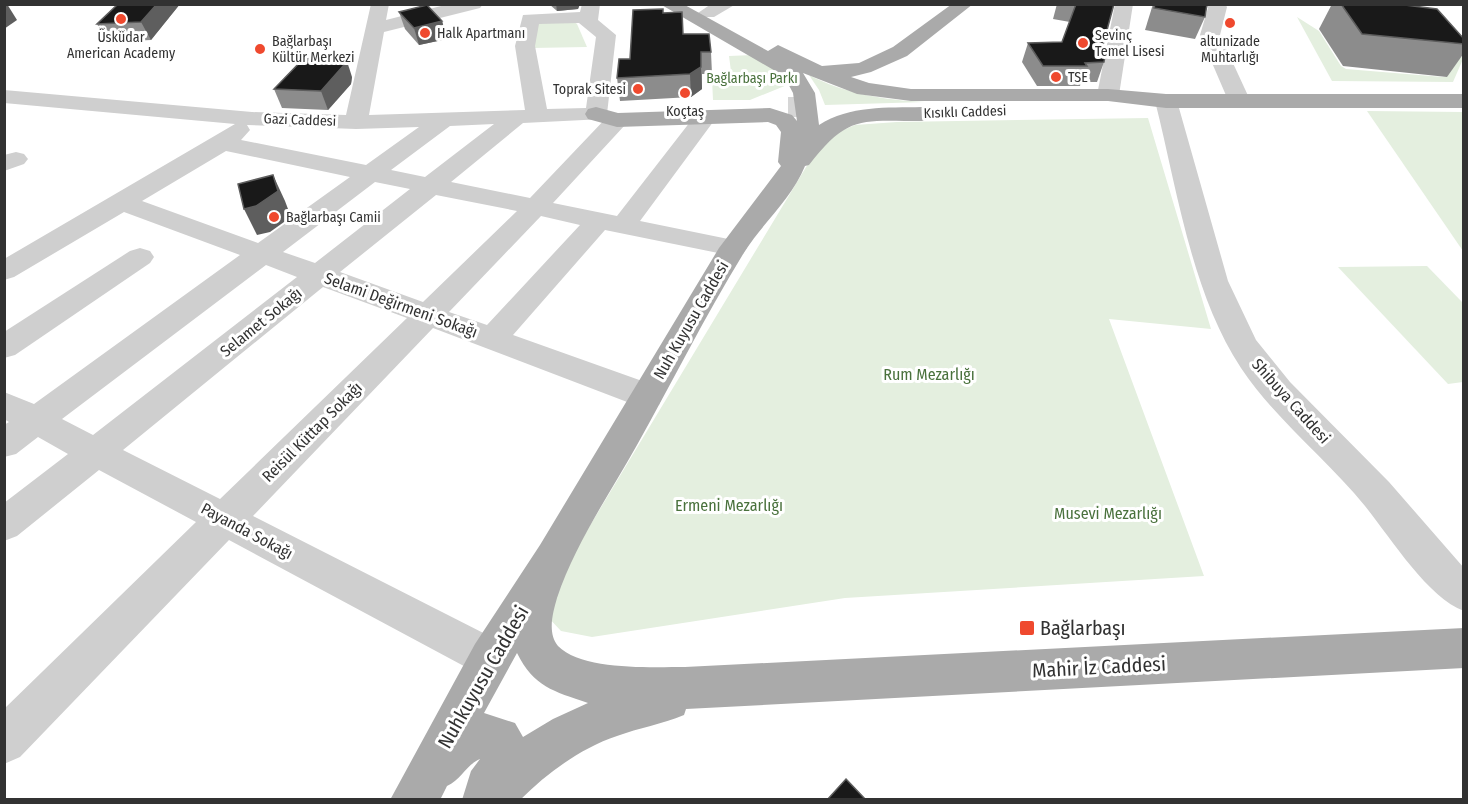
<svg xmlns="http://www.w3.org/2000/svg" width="1468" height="804" font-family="'Fira Sans Condensed',sans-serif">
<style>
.green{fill:#e4efdf}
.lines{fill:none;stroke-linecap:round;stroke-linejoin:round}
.major-tunnel{stroke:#d6d6d6;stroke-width:20;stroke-dasharray:20 10;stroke-linecap:butt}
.minor{fill:#cfcfcf;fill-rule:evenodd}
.major{fill:#aaa;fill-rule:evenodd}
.wall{fill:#8c8c8c}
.shaded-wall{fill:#5e5e5e}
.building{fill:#191919;stroke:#5e5e5e;stroke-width:1.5}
.poi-dot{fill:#ef492e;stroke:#fff;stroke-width:2}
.labels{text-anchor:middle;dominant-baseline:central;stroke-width:6;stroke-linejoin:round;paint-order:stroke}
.far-poi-label{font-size:14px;fill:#323232;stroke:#fff;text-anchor:start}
.far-park-label{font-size:14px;fill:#49713c;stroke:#fff}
.far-street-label{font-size:14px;fill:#323232;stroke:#fff}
.street-label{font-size:16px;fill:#323232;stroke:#fff}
.park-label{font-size:16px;fill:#49713c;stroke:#fff}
.near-poi-label{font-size:20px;fill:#323232;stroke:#fff;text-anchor:start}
.near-street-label{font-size:20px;fill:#323232;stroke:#fff}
</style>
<rect width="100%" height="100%" fill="#fff"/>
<g class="green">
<polygon points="1297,17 1319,31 1341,66 1346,69 1443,77 1447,76 1446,36 1463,59 1453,82 1332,81"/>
<polygon points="571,20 577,24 587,47 532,48 538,23"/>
<polygon points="753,55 785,71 787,85 750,100 713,100 712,79 732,79 729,56"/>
<path d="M809,75C846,94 884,100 925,102L825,105L819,90Z"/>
<polygon points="1367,111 1463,112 1463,251"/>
<polygon points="1148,118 1211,329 1109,319 1204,576 845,598 592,637 561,631 547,616 559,577 823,139 855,125 897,122"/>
<polygon points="1427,266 1463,303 1463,382 1448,384 1338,267"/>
</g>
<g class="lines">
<polyline class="major-tunnel" points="788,107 815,107"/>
<g class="minor">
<path d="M371,4H389L386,20L449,4H483L480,8L384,32L369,115L525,110L515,46L523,15L580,12L582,4H600L598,20L616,35L607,114L604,119L523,123L451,182L530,198L609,115H625L628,120L625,125L553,203L617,216L697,113H713L716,118L640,221L743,242L747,248L743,254L733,256L605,230L513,335L659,387L663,396L659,405L647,408L635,405L433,328L253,516L505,644L511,658L505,672L490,678L475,672L229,540L20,757L4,764V709L196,522L99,470L17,536L4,541V503L68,454L38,437L16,454L4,457V425L9,422L4,419V392L34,404L240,255L124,212L14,277L4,280V259L235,124L4,103V90L252,112L346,115ZM579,23L596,37L586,108L547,109L535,46L539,24ZM494,124L425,177L391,170L450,126ZM247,125L356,129L419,127L366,165L241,140L250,130ZM226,151L350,177L258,243L142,201ZM375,182L410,189L315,263L283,252ZM436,195L517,211L423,302L340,272ZM541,216L580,225L487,325L449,312ZM266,265L297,277L93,435L62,419ZM323,287L407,318L220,499L123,450Z"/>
<polygon points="711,4 736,4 714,17 700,17 698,13"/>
<polygon points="1115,4 1133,4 1119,95 1116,100 1100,100 1097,95"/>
<polygon points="1205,4 1225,4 1227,7 1220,35 1250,100 1247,105 1231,105 1228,100 1200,35 1208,8"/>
<path d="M1166,94L1174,96L1177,101L1228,281L1256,340L1290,382L1389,482L1464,568V611C1428,598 1390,537 1365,506C1327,459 1275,419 1241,368C1191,292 1177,188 1155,101L1158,96Z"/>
<polygon points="16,152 24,154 28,159 24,164 4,171 4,155"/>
<polygon points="140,248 150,251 154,257 150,263 15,355 4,358 4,332 130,251"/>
</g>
<path class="major" d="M660,4H683L768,51L778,45L822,66L859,63L893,47L952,4H973L907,56L871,72L851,77L869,83L911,89H1108L1166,94H1464V108H1166L1108,101H911L857,94L803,73L815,93L819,125C850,105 887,108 922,107L930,109L933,114L930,119L922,121C862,121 848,114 809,165L805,166C792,198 763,223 745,251C706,314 673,381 637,445C609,495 575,544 557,598C553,612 547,633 558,646C582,671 653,667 685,667L1464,628V668L686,709L684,715C662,724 639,728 617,736C581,748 547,773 520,800H462L471,771L480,759C466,765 461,780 447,786L440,800H390L475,644L540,545L719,248L781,166L778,162L781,132L776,125L768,122L617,127L588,119L585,114L588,109L596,107L618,113L770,108L792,115L797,121L793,93L784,76ZM517,653C534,687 553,691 588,703L553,719L523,737L515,723L484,713Z"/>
</g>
<g class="wall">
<polygon points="118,4 180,4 151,40 107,42 97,24"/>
<polygon points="549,4 580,4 578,9 557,11"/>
<polygon points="1057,4 1114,4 1103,45 1104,62 1097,82 1081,82 1080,86 1037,86 1022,62 1028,43 1062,42 1070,22 1053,19"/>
<polygon points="1153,4 1207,4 1205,17 1195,39 1145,30"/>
<polygon points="1332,4 1397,4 1464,39 1464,53 1447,77 1343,66 1319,29"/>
<polygon points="399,12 442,21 447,39 419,45 405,29"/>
<polygon points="663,13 683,34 711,52 712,74 702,74 702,89 691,97 620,101 617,78 630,59"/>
<polygon points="352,77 351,84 328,110 282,108 274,89"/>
</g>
<g class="shaded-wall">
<polygon points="4,4 7,4 17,20 4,29"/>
<polygon points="157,4 180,4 151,40 141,22"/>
<polygon points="556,4 580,4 578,9 557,11"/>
<polygon points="442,21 447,39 419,45 414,28"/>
<polygon points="346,58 352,77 351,84 328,110 321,91"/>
<polygon points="701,67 702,89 691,97 690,74"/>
<polygon points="273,175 285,201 291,217 270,232 257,235 244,209"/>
</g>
<g class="building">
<polygon points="118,4 157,4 141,22 97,24"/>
<polygon points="1076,4 1114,4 1103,45 1106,50 1104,62 1085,63 1087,66 1043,66 1028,43 1062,42"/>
<polygon points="1155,4 1207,4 1205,17 1154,8"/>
<polygon points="1341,4 1397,4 1437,9 1464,39 1464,44 1362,34"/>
<polygon points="427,5 442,21 414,28 399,12"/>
<polygon points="663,9 663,13 682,12 683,34 709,34 711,52 701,52 701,67 690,74 617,78 619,59 630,59 633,10"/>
<polygon points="305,57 346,58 344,65 321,91 274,89"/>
<polygon points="273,175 278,191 256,206 244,209 238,184"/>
<polygon points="846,779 866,800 827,800"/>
</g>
<g class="poi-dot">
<circle cx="121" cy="19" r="6"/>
<circle cx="1230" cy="23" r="6"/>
<circle cx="425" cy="33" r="6"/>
<circle cx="1083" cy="43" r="6"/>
<circle cx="260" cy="49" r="6"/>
<circle cx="1056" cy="77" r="6"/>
<circle cx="638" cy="89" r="6"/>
<circle cx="685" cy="93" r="6"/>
<circle cx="274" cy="217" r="6"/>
<rect x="1019" y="620" width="16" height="16" rx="3"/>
</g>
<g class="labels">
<g class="far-poi-label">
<text x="437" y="33">Halk Apartmanı</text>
<text x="1095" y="35">Sevinç<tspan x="1095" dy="16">Temel Lisesi</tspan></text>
<text x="121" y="37" text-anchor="middle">Üsküdar<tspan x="121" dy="16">American Academy</tspan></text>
<text x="272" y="41">Bağlarbaşı<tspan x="272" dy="16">Kültür Merkezi</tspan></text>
<text x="1230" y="41" text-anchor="middle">altunizade<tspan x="1230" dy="16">Muhtarlığı</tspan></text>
<text x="1068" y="77">TSE</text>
<text x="626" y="89" text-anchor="end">Toprak Sitesi</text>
<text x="685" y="111" text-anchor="middle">Koçtaş</text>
<text x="286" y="217">Bağlarbaşı Camii</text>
</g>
<g class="far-park-label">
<text x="752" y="78">Bağlarbaşı Parkı</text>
</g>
<g class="far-street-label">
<text transform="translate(965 112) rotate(-2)">Kısıklı Caddesi</text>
<text transform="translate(300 120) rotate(2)">Gazi Caddesi</text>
</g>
<g class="street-label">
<text transform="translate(401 305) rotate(20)">Selami Değirmeni Sokağı</text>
<text transform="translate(691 320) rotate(-60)">Nuh Kuyusu Caddesi</text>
<text transform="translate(261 322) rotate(-39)">Selamet Sokağı</text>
<text transform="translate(1291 401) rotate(48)">Shibuya Caddesi</text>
<text transform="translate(312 432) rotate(-45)">Reisül Küttap Sokağı</text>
<text transform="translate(247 531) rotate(28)">Payanda Sokağı</text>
</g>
<g class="park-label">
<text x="929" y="374">Rum Mezarlığı</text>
<text x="729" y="505">Ermeni Mezarlığı</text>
<text x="1108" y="513">Musevi Mezarlığı</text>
</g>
<g class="near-poi-label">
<text x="1040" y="628">Bağlarbaşı</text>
</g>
<g class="near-street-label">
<text transform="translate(1099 667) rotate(-3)">Mahir İz Caddesi</text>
<text transform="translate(483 677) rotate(-60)">Nuhkuyusu Caddesi</text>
</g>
</g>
<rect width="1468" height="804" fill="none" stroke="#323232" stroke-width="12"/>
</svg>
